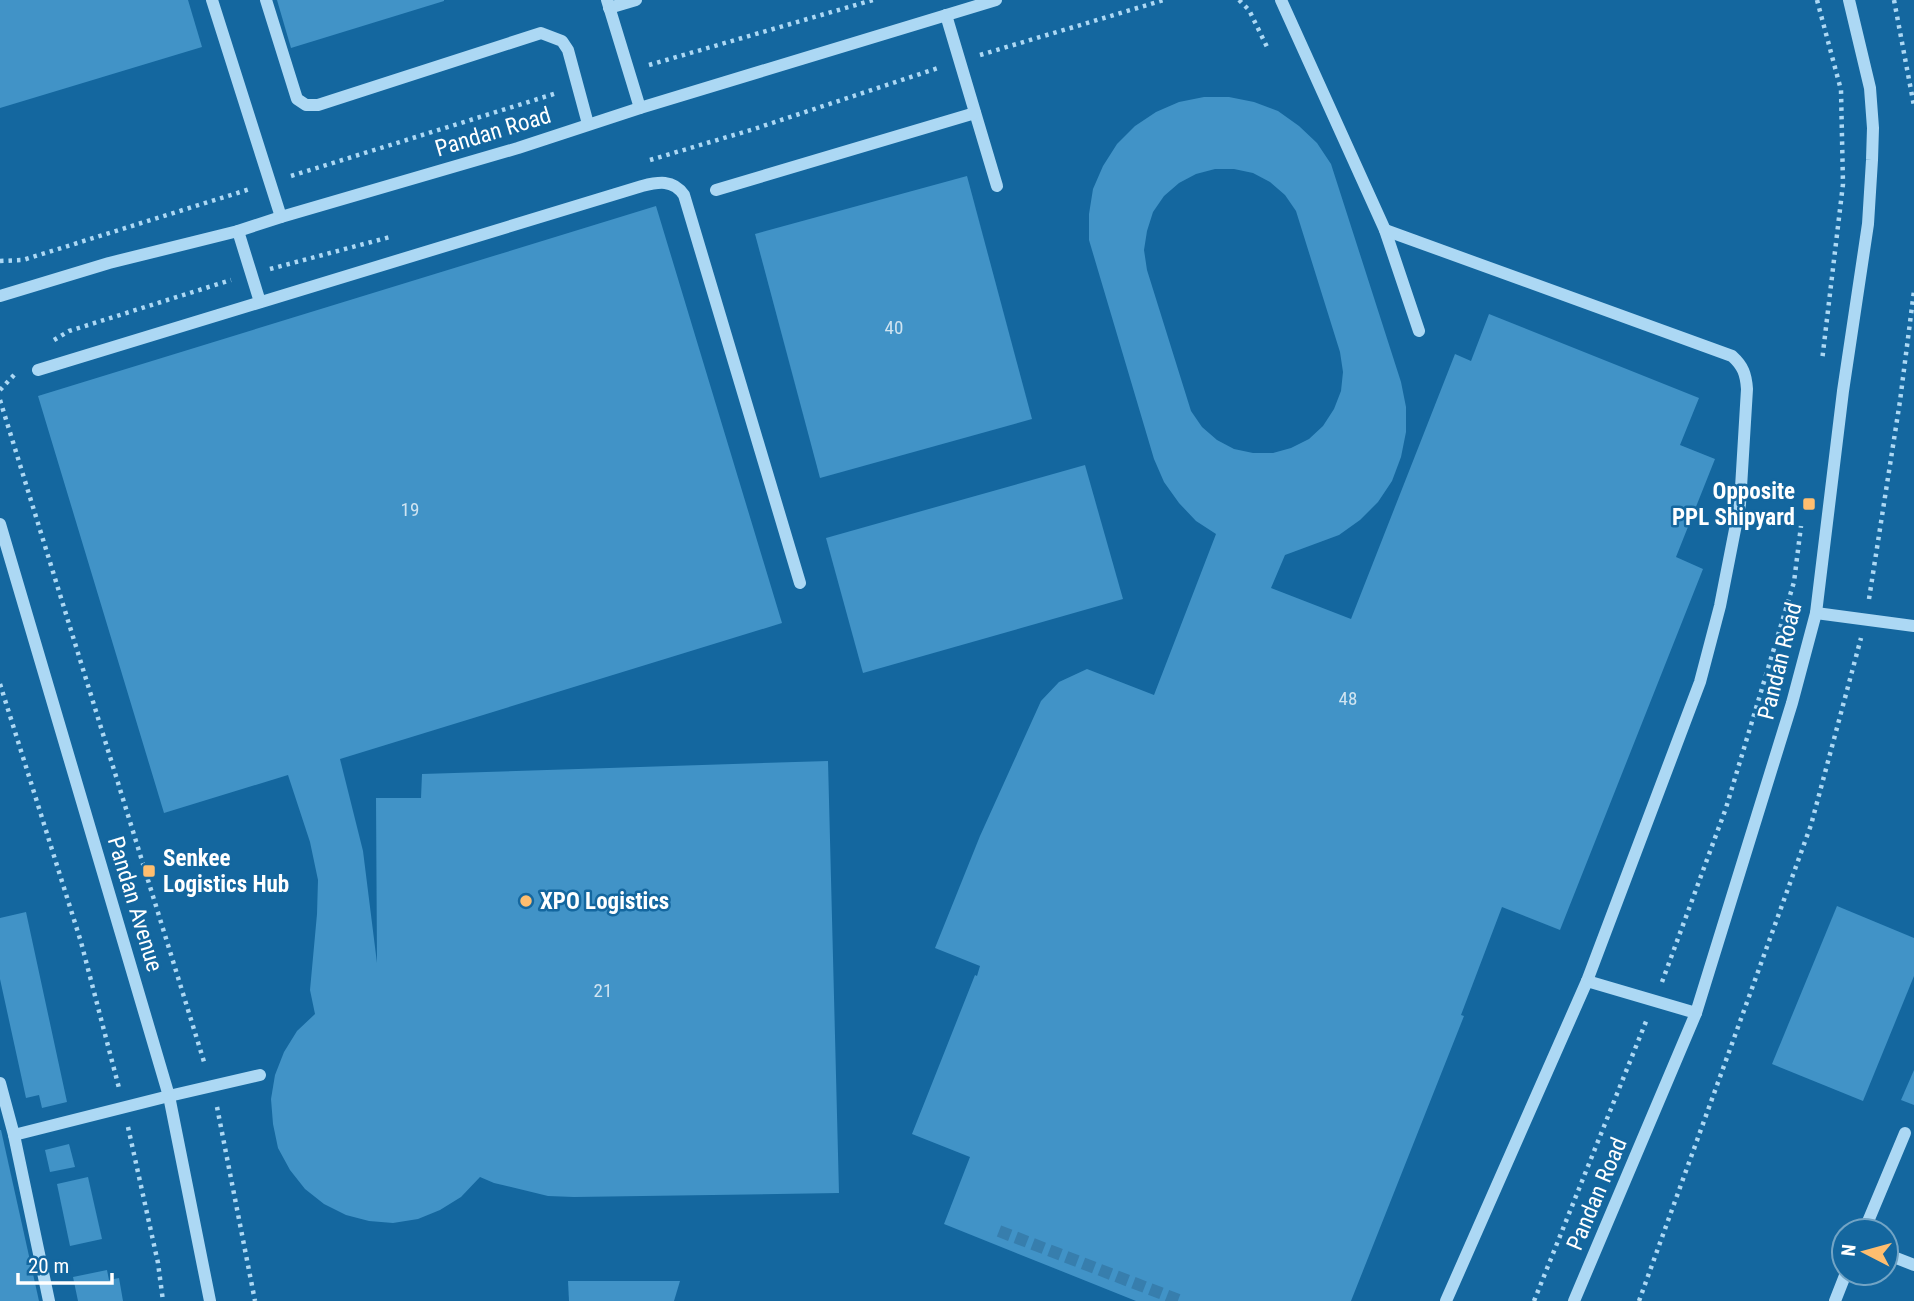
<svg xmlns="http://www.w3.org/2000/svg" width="1914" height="1301" font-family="'Roboto Condensed',sans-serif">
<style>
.building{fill:#4193c7;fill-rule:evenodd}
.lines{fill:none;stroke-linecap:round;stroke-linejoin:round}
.minor-tunnel{stroke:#377ead;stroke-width:12;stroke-dasharray:12 6;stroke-linecap:butt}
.path{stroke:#acd8f4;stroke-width:4.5;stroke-dasharray:3.5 5;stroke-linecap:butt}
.minor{stroke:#acd8f4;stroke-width:12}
.poi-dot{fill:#ffbe6f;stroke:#14679f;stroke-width:2.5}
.labels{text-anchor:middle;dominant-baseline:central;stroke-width:5;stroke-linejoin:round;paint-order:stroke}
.number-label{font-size:19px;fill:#d0e4f1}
.street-label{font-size:23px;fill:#fff;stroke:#14679f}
.poi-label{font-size:23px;font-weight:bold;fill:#fff;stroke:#14679f;text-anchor:start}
</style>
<rect width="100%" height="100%" fill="#14679f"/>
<g class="building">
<polygon points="0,0 188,0 202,47 0,108"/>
<polygon points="277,0 444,0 444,1 291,48"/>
<path d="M1204,97H1229L1254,102L1278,111L1299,126L1317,143L1331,164L1401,382L1406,407V432L1401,457L1392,481L1378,502L1360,520L1339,535L1285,555L1271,588L1351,619L1455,354L1471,361L1489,314L1699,398L1680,445L1715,459L1676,557L1703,569L1560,930L1502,907L1461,1015L1464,1016L1351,1301H1136L944,1224L970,1157L912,1134L975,975L977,976L980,966L935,948L980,836L1041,701L1059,682L1087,669L1154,695L1216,534L1196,521L1179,503L1164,482L1154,459L1089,240V214L1093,189L1103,166L1117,144L1135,126L1156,112L1179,102ZM1215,169H1234L1253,173L1270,182L1285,195L1296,211L1340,352L1343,372L1341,391L1334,409L1323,426L1309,439L1291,448L1273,453H1253L1234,449L1217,440L1202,427L1191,411L1147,270L1144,250L1147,231L1153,212L1164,196L1179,183L1196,174Z"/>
<polygon points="967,176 1032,419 820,478 755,234"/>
<polygon points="656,206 782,623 340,759 363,851 377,963 376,798 421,798 422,774 828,761 839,1193 574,1197 548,1196 494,1183 480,1177 461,1197 440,1210 418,1219 393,1223 369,1221 346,1215 324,1204 305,1189 290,1170 278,1148 273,1124 271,1099 275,1075 284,1052 297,1031 315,1014 310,990 317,914 318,880 310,842 288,775 164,813 38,396"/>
<polygon points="1085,465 1123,599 863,673 826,538"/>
<polygon points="1837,906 1914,938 1914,976 1863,1101 1772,1064"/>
<polygon points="26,912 67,1102 42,1108 39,1095 26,1098 0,979 0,918"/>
<polygon points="1914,1070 1914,1105 1901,1100"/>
<polygon points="0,1130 1,1130 39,1301 0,1301"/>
<polygon points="69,1144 75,1167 50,1172 45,1150"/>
<polygon points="88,1177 102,1239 70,1246 57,1184"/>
<polygon points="107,1270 109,1280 119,1278 123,1301 78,1301 73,1277"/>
<polygon points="568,1281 680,1281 674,1301 569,1301"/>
</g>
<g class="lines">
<polyline class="minor-tunnel" points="999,1231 1181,1301"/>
<g class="path">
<polyline points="1239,0 1249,10 1268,49"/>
<polyline points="1817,0 1841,90 1843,184 1822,361"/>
<polyline points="1894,0 1914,106"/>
<polyline points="980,55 1164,0"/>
<polyline points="649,65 873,0"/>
<polyline points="650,160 754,129 938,68"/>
<polyline points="291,176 557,93"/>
<polyline points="0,261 23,260 250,189"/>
<polyline points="270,269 390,237"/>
<polyline points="54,340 69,331 231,280"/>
<polyline points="0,390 16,373"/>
<polyline points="0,400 205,1065"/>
<polyline points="1869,599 1900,401 1914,291"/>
<polyline points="0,684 81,942 119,1088"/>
<polyline points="1662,982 1726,808 1794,582 1801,526"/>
<polyline points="217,1107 255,1301"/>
<polyline points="128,1127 158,1263 163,1301"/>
<polyline points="1534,1301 1647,1019"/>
<polyline points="1639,1301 1811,825 1861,638"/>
</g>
<g class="minor">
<polyline points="212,0 281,217"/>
<polyline points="266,0 297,99 306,105 318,105 541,33 562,41 568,50 588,124"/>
<polyline points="607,0 640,108"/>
<polyline points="1281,0 1385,230 1419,331"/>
<polyline points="609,8 636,0"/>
<polyline points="946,15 997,186"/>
<polyline points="716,190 975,113"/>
<path d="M1385,230L1732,356C1743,366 1746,374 1747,389L1740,504L1720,606L1700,682L1587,981L1446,1301"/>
<polyline points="238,231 260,302"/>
<polyline points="0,296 109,263 238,231 281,217 518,148 640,108 996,0"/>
<path d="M38,370L642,186C658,182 673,179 684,195L800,583"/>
<polyline points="0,524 169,1096 210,1301"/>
<polyline points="1816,613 1914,626"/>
<polyline points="1587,981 1696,1013"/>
<polyline points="0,1083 14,1135 49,1301"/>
<polyline points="14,1135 169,1096 260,1075"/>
<polyline points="1864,1231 1905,1133"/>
<polyline points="1886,1254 1914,1265"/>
<polyline points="1574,1301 1696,1013 1792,703 1816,613 1843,391 1868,224 1872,160 1873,128 1870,88 1849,0"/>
<polyline points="1835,1301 1846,1273"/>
</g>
</g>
<g class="poi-dot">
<rect x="1802" y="497" width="14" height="14" rx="3.5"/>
<rect x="142" y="864" width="14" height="14" rx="3.5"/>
<circle cx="526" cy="901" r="7"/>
</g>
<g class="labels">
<g class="number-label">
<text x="894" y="327">40</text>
<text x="410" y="509">19</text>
<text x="1348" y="698">48</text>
<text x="603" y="990">21</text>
</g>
<g class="street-label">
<text transform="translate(493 132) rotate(-17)">Pandan Road</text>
<text transform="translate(1780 661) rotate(-76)">Pandan Road</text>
<text transform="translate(135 904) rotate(73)">Pandan Avenue</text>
<text transform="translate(1597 1194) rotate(-67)">Pandan Road</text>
</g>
<g class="poi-label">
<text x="1795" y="491" text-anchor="end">Opposite<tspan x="1795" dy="26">PPL Shipyard</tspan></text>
<text x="163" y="858">Senkee<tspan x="163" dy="26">Logistics Hub</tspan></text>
<text x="540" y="901">XPO Logistics</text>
</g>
</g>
<g transform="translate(1865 1252) rotate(276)"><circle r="33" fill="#14679f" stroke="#72a4c5" stroke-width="2"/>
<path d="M0-5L12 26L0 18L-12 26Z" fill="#ffbe6f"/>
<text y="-10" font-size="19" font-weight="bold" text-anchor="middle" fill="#ffffff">N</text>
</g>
<path d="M18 1273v10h94v-10" fill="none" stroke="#ffffff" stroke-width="3.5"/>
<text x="28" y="1273" font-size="21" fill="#ffffff" stroke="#14679f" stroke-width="5" paint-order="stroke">20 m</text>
</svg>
